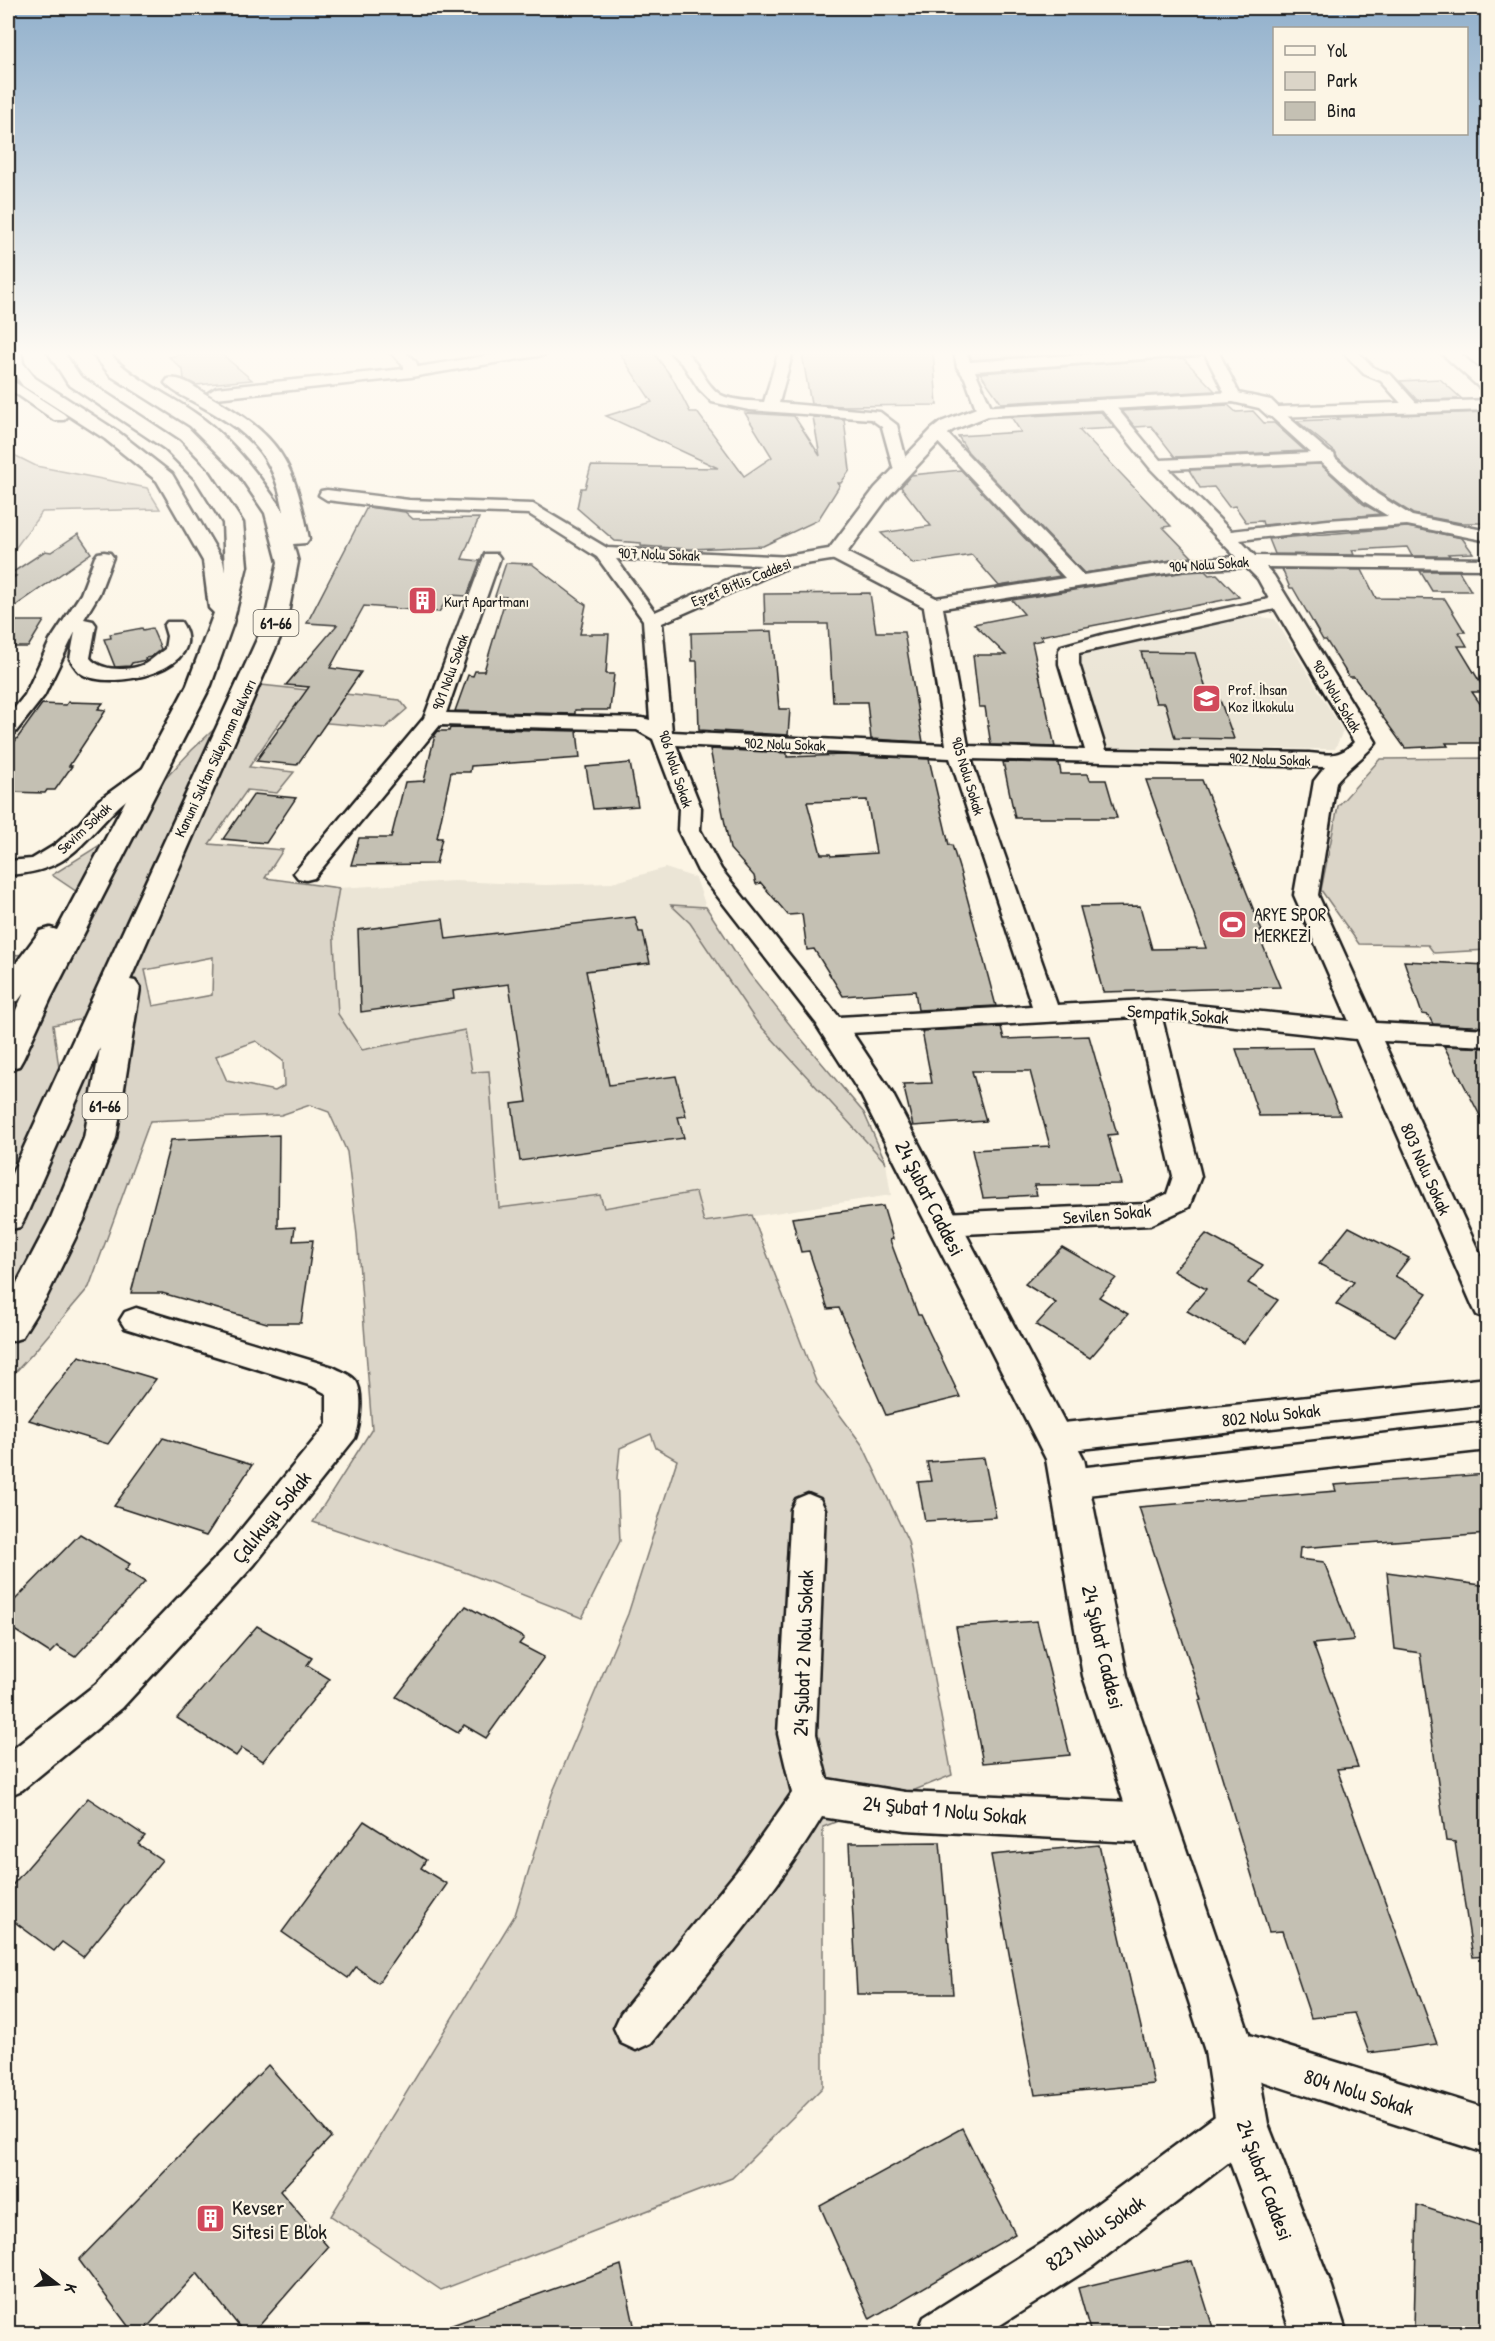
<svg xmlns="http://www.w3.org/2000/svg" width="1495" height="2341" font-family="'Patrick Hand',sans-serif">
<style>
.built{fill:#ebe5d6}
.green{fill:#dbd5c8;stroke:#7c7872;stroke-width:1.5;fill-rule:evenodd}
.building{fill:#c4c0b3;stroke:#1c1c1c;stroke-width:1.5;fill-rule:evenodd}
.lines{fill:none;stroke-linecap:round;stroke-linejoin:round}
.minor-casing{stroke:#1c1c1c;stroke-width:5}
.tertiary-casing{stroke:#1c1c1c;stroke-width:5}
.primary-casing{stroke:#1c1c1c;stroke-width:5}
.minor{fill:#fcf5e5;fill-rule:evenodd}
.tertiary{fill:#fcf5e5;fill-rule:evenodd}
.primary{fill:#fcf5e5;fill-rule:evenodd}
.labels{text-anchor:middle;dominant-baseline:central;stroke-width:4.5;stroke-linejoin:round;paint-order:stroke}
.far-street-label{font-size:15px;fill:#1c1c1c;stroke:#fcf5e5}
.far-poi-label{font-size:15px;fill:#1c1c1c;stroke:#fcf5e5;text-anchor:start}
.shield{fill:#fcf5e5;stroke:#5f5d58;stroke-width:1.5}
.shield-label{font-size:16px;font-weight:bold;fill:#1c1c1c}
.poi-label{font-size:18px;fill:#1c1c1c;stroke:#fcf5e5;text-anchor:start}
.street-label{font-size:18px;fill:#1c1c1c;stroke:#fcf5e5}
.near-street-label{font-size:21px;fill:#1c1c1c;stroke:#fcf5e5}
.near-poi-label{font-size:21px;fill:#1c1c1c;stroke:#fcf5e5;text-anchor:start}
</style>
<rect width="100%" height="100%" fill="#fcf5e5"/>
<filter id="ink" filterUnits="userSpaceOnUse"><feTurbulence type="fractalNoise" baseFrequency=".0167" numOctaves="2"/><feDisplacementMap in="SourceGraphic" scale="12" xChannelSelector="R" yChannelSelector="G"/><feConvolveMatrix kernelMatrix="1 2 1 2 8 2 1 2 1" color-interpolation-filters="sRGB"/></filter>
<g filter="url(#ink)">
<g class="built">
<polygon points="1254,616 1275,619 1343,731 1335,749 1106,748 1081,665 1079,653"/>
<polygon points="665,868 696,878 706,907 749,973 798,1035 864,1113 886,1163 891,1195 611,1238 601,1196 433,1223 338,1015 333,923 339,888 454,881 545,885 612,883"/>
</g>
<g class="green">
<polygon points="8,452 36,466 147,488 160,509 42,512 8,558"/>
<path d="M261,685L400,700L407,709L385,728L282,719L249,767L294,772L277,793L247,790L209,844L283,850L265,878L339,888L333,923L338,1014L362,1050L465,1030L472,1072L489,1071L499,1208L600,1195L604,1208L696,1192L704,1222L752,1215L817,1384L863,1446L908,1541L952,1775L823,1827V2087L732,2178L441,2290L331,2216L515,1915L552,1794L628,1614L677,1460L656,1448L651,1434L620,1448L617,1478L620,1541L582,1618L467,1573L313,1522L372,1429L357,1235L347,1152L329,1112L310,1105L281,1115L150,1121L89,1287L33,1353L8,1380V955L41,954L80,894L52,875L108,840L192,750ZM213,957L212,995L153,1006L145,970ZM118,1012L120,1060L60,1075L53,1025ZM256,1041L283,1061L284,1086L275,1091L227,1081L216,1056Z"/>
<polygon points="1487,758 1487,950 1434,953 1428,945 1359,944 1321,890 1338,806 1380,759"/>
<polygon points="671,905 706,907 749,973 798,1035 864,1113 886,1163 756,1021 690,923"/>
</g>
<g class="building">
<polygon points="197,351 218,351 252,380 196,385 184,379 183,370 169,357"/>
<polygon points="805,351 933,351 937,405 843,406 811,404 802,354 806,354"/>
<polygon points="968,351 1018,351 1023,356 972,360"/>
<polygon points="653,352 673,379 690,412 697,412 744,476 772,457 745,413 794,416 820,456 813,417 844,419 850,470 841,483 838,483 840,485 818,520 763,546 690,549 641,546 641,543 615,541 577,508 581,488 585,488 591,466 718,468 606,416 652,402 620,354"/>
<polygon points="1183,358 1215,391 1001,403 980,373"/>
<polygon points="1440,379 1462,399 1417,400 1400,381"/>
<polygon points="1228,405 1236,412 1253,411 1264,423 1274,423 1305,451 1175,457 1151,426 1135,427 1122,411"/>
<polygon points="1101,412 1115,428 1079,430 1171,526 1163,527 1192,557 1084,573 968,452 958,436 1021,432 1011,417"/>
<polygon points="1488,412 1488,523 1461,523 1413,514 1378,492 1337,457 1335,452 1297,421 1339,419 1337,417"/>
<polygon points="1320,464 1363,504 1381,514 1263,525 1262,521 1246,522 1235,506 1229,507 1214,487 1200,488 1189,470"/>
<polygon points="961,470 1060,576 999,586 972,555 913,564 881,533 931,526 901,487 911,475"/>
<polygon points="367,507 405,512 413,519 479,518 462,559 480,561 467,596 450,595 439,612 364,606 330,668 361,672 297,765 256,761 309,687 286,685 337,625 307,623"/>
<polygon points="1407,527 1462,538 1473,553 1448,554 1450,556 1412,556 1407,547 1352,550 1354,555 1275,554 1269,539"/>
<polygon points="78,534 91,553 8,611 8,581 16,576 10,574 45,551 51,552"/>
<polygon points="506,563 532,564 586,605 580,634 609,634 606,674 614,674 610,710 575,710 575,714 455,711 468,675 473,676 475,671 484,671 506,597 495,596"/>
<polygon points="1282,569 1362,570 1376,598 1445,599 1465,632 1459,632 1467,646 1458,646 1486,692 1472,692 1488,715 1488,743 1446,743 1448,746 1405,748 1354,677 1349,677 1326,640 1323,640 1293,588 1290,588"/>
<polygon points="1205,571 1209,575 1217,574 1239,597 1040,636 1043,640 1032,642 1055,747 991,745 985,707 979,707 973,655 1006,655 974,624 1024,614 1012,600 1185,572"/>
<polygon points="1420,571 1459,571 1471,591 1432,591"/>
<polygon points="870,593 876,632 904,632 923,742 871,739 867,702 833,702 828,624 765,624 764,594"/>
<polygon points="8,621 44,621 28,647 8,647"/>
<polygon points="142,628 143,630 152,628 161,649 151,657 145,658 146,660 132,663 130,666 115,667 104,639 111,638 110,634"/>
<polygon points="772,631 779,709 790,709 788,735 699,730 697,661 692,661 691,633"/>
<polygon points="1141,652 1195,653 1209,699 1220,700 1234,739 1175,738 1165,703 1156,703"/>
<polygon points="68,702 103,703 98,709 106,710 69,766 72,766 55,790 47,790 45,793 8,792 8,751 42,704 66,705"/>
<polygon points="450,728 577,731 580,758 471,766 470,772 451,772 437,838 442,838 436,864 351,865 359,838 391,838 405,782 424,781 435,735 438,731 449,731"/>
<path d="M710,749L787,753V757L843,755L929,759L949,845H952L960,871L996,1006L918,1010L915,991L843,996L814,949L807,950L802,914L788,915L761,883L756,884L754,876L730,849ZM867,800L876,853L831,856L830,854H821L807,802Z"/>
<polygon points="1003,762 1059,763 1061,774 1088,774 1090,780 1106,780 1117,818 1015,818"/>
<polygon points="630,763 638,806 593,809 586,767"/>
<polygon points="1146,780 1202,780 1262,931 1257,931 1280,987 1103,992 1080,907 1140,906 1152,949 1206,948"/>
<polygon points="254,794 296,798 266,843 223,839"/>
<polygon points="635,917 639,932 643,932 650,963 586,971 609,1085 676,1076 686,1116 678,1117 684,1138 520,1161 512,1104 527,1102 509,984 453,991 454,999 361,1012 358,930 443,919 446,939"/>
<polygon points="1404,961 1488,965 1488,1027 1433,1024 1428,1015 1422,1014"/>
<polygon points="1001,1027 1004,1039 1089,1036 1117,1134 1108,1135 1121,1184 1034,1185 1037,1195 983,1198 972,1150 1050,1146 1030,1071 972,1071 986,1121 913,1126 903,1084 932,1083 922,1031"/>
<polygon points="1444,1046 1488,1048 1488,1131"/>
<polygon points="1313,1048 1340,1115 1259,1116 1236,1049"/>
<polygon points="279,1135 278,1228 295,1227 293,1241 313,1240 301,1323 267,1323 162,1293 131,1293 171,1140"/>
<polygon points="883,1206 893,1239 890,1240 918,1315 921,1315 960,1397 886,1415 839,1308 828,1309 809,1251 801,1252 792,1218"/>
<polygon points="1349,1227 1409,1258 1395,1276 1427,1293 1395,1336 1336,1304 1354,1282 1319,1264"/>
<polygon points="1206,1234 1263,1265 1248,1283 1278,1300 1244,1343 1187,1311 1206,1289 1173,1271"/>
<polygon points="1062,1247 1116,1278 1099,1297 1128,1314 1090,1358 1036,1325 1056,1303 1025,1284"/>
<polygon points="79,1356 156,1379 108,1444 29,1420"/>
<polygon points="163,1438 252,1465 206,1536 114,1506"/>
<polygon points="984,1458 996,1517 925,1521 918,1482 931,1481 927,1462"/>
<polygon points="1488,1474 1488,1534 1300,1548 1299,1559 1324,1562 1354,1640 1313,1644 1358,1767 1337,1769 1437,2044 1369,2053 1354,2013 1311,2018 1282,1931 1269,1932 1199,1701 1202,1700 1139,1507 1336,1491 1334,1485"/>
<polygon points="80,1534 130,1564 125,1570 145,1582 75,1657 57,1646 50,1653 8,1626 8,1607"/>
<polygon points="1387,1572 1488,1586 1488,1956 1473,1957 1455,1842 1446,1841 1420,1653 1395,1649"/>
<polygon points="466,1606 524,1638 519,1644 544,1657 486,1738 464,1725 458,1733 396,1697"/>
<polygon points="1037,1621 1070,1755 983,1763 956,1627"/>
<polygon points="257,1626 312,1658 307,1665 330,1679 263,1761 242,1748 236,1756 177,1718"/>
<polygon points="88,1798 145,1836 138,1844 162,1860 83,1957 62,1942 54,1951 8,1917 8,1890"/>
<polygon points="364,1821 426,1860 421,1868 447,1884 378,1983 356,1967 348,1978 282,1932"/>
<polygon points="940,1842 953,1994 857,1994 849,1843"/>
<polygon points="1099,1845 1154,2084 1035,2095 991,1855"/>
<polygon points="268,2065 331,2137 280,2191 328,2247 252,2334 245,2334 197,2273 141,2334 134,2334 79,2260"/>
<polygon points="962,2128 1015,2234 870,2319 820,2206"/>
<polygon points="1417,2205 1488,2228 1488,2334 1430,2334 1414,2328"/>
<polygon points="1192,2261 1215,2334 1091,2334 1078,2288"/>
<polygon points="621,2265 636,2334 439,2334 438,2330"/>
</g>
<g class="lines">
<defs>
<g id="minor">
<polygon points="389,351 404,351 416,362 418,367 516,351 550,351 543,355 411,377 216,398 208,393 216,388 404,369 404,366"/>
<path d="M669,351H685C699,363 705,385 721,395C732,401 752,401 764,402L779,351H793L779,403L880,412L897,425L909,471L907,474H895L882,427L871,419L749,410L712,402L699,389L684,366Z"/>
<polygon points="954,351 966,351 970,362 1133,351 1218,351 1241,397 1233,402 1228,400 1204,352 1198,355 975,371 993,411 985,416 977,411 965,378 957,367"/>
<polygon points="1342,351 1357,351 1374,368 1391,375 1418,405 1421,408 1418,411 1408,411 1381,381 1364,374"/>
<polygon points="8,378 64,414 67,417 64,420 54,420 8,388"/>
<path d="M1106,399L1111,401L1160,460L1311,453L1266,412L1269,409H1279L1329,452L1334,454L1335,458L1377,494L1412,516L1488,531V541L1407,525L1328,530L1240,540L1255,556L1488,559V569L1266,567L1274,576L1376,742C1364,758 1348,767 1336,782L1318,895L1376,1023L1488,1029V1046L1383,1041L1488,1272V1319L1477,1315L1473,1307L1356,1039L1162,1018L1201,1176L1189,1207L1150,1225L943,1235L933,1232L928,1224L933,1216L943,1213L1146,1204L1167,1194L1173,1176L1136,1017L832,1034L823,1032L698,871L678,830L679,808L653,739L637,730L440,725L314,878L306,880L298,878L294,873L424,718L485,554H497L500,558L446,713L642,718L650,720L643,620L597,557L529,514L409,510L327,500L319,495L321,491L327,490L409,500L533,504L607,548L793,557L796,561L793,565L662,623L672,732L946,745L924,607L830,558L827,554L830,550H842L936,598L1065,578L932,436L930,433L932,430H944L1083,575L1185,560L1236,557L1150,468L1098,404ZM1321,462L1365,502L1388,516L1328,520L1231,531L1169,469ZM616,559L761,565L655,612ZM1246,567L1258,579L1269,599L1105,634L1062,646L1059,650V664L1085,750L968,746L943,608L1185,570ZM1275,609L1354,742C1340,758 1329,755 1309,753L1106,750L1079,664V653ZM676,745L950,758L1032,1006L839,1017L721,869L700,830L701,808ZM971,759L1325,767L1314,781L1294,895L1349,1021L1147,1000L1057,1005Z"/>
<path d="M104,552L110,553L113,557L99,594L84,619L93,621L96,625L90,658C101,672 130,671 145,664C152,660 159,653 165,649L167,636L164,626L167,622H181C213,668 113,692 82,674C77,671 73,664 70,659L75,632L44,696L15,733L8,735V716L25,695L50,641L81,594L95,557L98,553Z"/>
<path d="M154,765L162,766L165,771L162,776C146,787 127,797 114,811C76,850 66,871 8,875V861L32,859L55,845L79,824L99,800L146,766Z"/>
<path d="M136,1308L333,1367C340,1371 350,1374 355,1380C364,1390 360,1426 355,1438L254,1565L122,1708L22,1790L8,1796V1753L96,1684L230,1543L327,1424V1394L312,1386L125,1328L120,1320L125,1312Z"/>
<polygon points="1488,1378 1488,1404 1054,1452 1042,1448 1037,1438 1042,1428 1054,1424"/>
<polygon points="1488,1422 1488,1450 1069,1497 1057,1493 1052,1483 1057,1473 1069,1469"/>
<path d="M808,1494L820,1499L825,1509L816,1734L827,1779L905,1792L1154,1803L1168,1809L1174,1823L1168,1837L1154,1843L905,1830L822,1817C773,1898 710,1969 651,2043L636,2050L621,2043L614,2028L621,2013L737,1871L792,1793L778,1734L791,1509L796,1499Z"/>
<polygon points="1230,2029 1488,2109 1488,2154 1215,2066 1208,2051 1215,2036"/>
<polygon points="1242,2101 1258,2108 1265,2124 1258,2140 1093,2266 986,2334 917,2334 924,2317 1059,2232 1226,2108"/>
</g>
<g id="tertiary">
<polygon points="1233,392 1271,400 1278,407 1488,400 1488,410 1274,417 1268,416 1259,408 1233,402 988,416 953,430 944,437 889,496 843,558 787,567 780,565 777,561 780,557 829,549 875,488 932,429 941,422 979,407"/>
<polygon points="832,1016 843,1019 892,1093 1084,1459 1127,1676 1255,2051 1268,2124 1332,2287 1347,2334 1291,2334 1276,2287 1216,2124 1205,2051 1083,1676 1046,1459 861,1095 817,1026 821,1019"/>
</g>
<g id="primary">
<polygon points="8,351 21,351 23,363 35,378 117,431 172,474 223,561 225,572 223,523 196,480 165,449 68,384 47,351 63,351 80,376 179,441 210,473 243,523 247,566 233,623 211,685 51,998 23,1059 19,1066 8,1069 8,1027 24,993 18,1001 8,1003 8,974 40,931 50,928 57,930 187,685 214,613 209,608 203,561 157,481 105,439 23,386 8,365"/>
<path d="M90,351H107C135,382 170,394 202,418C235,443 261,478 284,512C274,455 250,433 201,406C190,399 173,393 165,383L168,379C182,376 197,389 209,396C280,435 294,461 309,539L306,543L293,544L298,562L286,624L130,980L135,981L140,988L116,1138L84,1220L47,1296L21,1338L8,1342V1300L50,1220L84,1138L100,1048L25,1218L20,1227L8,1230V1182L264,624L278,562L265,513L239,475L190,426L111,376Z"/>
<polygon points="1439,351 1457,351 1488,377 1488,391 1482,390"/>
<polygon points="1477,351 1488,351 1488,358"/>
</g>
</defs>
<use href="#minor" class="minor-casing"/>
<use href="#tertiary" class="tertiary-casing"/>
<use href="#primary" class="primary-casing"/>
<use href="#minor" class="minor"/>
<use href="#tertiary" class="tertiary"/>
<use href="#primary" class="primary"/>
</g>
</g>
<linearGradient id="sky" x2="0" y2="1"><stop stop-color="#91b0cc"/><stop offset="0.52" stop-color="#fefaf3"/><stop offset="1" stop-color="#fefaf3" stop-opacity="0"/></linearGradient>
<rect width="1495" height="679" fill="url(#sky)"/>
<defs>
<symbol id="building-square" viewBox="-11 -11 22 22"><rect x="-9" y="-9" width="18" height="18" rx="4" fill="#d1495b" stroke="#fcf5e5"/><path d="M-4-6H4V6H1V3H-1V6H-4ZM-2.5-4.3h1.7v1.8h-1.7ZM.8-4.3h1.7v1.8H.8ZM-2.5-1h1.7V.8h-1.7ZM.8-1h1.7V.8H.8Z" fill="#fff"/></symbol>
<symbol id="school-square" viewBox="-11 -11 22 22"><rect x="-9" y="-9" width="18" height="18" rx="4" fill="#d1495b" stroke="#fcf5e5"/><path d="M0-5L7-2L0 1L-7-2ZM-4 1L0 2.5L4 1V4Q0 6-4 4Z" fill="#fff"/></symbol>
<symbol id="stadium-square" viewBox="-11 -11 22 22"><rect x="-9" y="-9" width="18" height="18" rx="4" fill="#d1495b" stroke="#fcf5e5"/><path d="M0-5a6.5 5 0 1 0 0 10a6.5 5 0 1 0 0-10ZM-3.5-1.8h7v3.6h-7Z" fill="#fff"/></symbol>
</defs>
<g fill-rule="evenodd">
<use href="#building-square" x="406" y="584" width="33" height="33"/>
<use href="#school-square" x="1190" y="682" width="33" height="33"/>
<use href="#stadium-square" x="1216" y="908" width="33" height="33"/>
<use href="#building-square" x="194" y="2202" width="33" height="33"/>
</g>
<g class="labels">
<g class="far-street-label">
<text transform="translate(659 554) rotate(2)">907 Nolu Sokak</text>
<text transform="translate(1209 564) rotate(-4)">904 Nolu Sokak</text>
<text transform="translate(741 582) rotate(-22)">Eşref Bitlis Caddesi</text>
<text transform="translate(450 672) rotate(-70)">901 Nolu Sokak</text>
<text transform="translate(1337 696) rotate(59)">903 Nolu Sokak</text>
<text transform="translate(785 744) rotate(2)">902 Nolu Sokak</text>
<text transform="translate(215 758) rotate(-65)">Kanuni Sultan Süleyman Bulvarı</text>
<text transform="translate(1270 759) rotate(2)">902 Nolu Sokak</text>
<text transform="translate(676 769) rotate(72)">906 Nolu Sokak</text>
<text transform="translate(968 776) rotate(73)">905 Nolu Sokak</text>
<text transform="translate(84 828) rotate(-43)">Sevim Sokak</text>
</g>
<g class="far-poi-label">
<text x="444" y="601">Kurt Apartmanı</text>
<text x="1228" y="689">Prof. İhsan<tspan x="1228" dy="17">Koz İlkokulu</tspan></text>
</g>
<g class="shield">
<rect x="253.5" y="610" width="45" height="26" rx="4.5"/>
<rect x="82.5" y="1093" width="45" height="26" rx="4.5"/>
</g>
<g class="shield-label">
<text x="276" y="623">61-66</text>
<text x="105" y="1106">61-66</text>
</g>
<g class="poi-label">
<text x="1254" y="914">ARYE SPOR<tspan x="1254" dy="21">MERKEZİ</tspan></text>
</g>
<g class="street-label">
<text transform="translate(1178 1014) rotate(4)">Sempatik Sokak</text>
<text transform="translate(1426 1169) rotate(66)">803 Nolu Sokak</text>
<text transform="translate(1107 1214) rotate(-5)">Sevilen Sokak</text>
<text transform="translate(1271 1415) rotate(-6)">802 Nolu Sokak</text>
</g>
<g class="near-street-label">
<text transform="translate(930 1198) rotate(63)">24 Şubat Caddesi</text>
<text transform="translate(271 1517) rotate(-51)">Çalıkuşu Sokak</text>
<text transform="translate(1103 1647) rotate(77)">24 Şubat Caddesi</text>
<text transform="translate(803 1653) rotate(-88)">24 Şubat 2 Nolu Sokak</text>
<text transform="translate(945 1810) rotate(5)">24 Şubat 1 Nolu Sokak</text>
<text transform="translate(1359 2092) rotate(17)">804 Nolu Sokak</text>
<text transform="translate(1265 2180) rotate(70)">24 Şubat Caddesi</text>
<text transform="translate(1095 2233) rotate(-35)">823 Nolu Sokak</text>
</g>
<g class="near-poi-label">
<text x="232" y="2207">Kevser<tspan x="232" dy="24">Sitesi E Blok</tspan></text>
</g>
</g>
<rect width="1495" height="2341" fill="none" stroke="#fcf5e5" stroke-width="30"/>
<rect x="15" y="15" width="1465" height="2311" fill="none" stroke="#1c1c1c" stroke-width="2" filter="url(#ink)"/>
<rect x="1273" y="27" width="195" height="108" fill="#fcf5e5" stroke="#a29e95" stroke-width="1.5"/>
<rect x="1285" y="46" width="30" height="9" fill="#fcf5e5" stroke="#a29e95" stroke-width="1.5"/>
<text x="1327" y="57" font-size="18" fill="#1c1c1c">Yol</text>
<rect x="1285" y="72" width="30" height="18" fill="#dbd5c8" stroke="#a29e95" stroke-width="1.5"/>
<text x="1327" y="87" font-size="18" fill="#1c1c1c">Park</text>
<rect x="1285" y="102" width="30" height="18" fill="#c4c0b3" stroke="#a29e95" stroke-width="1.5"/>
<text x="1327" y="117" font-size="18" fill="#1c1c1c">Bina</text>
<g transform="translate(57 2284) rotate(107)" stroke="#fcf5e5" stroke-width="4.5" paint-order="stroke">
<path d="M0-4.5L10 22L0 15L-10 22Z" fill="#1c1c1c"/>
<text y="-9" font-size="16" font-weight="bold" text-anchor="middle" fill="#1c1c1c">K</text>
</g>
</svg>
